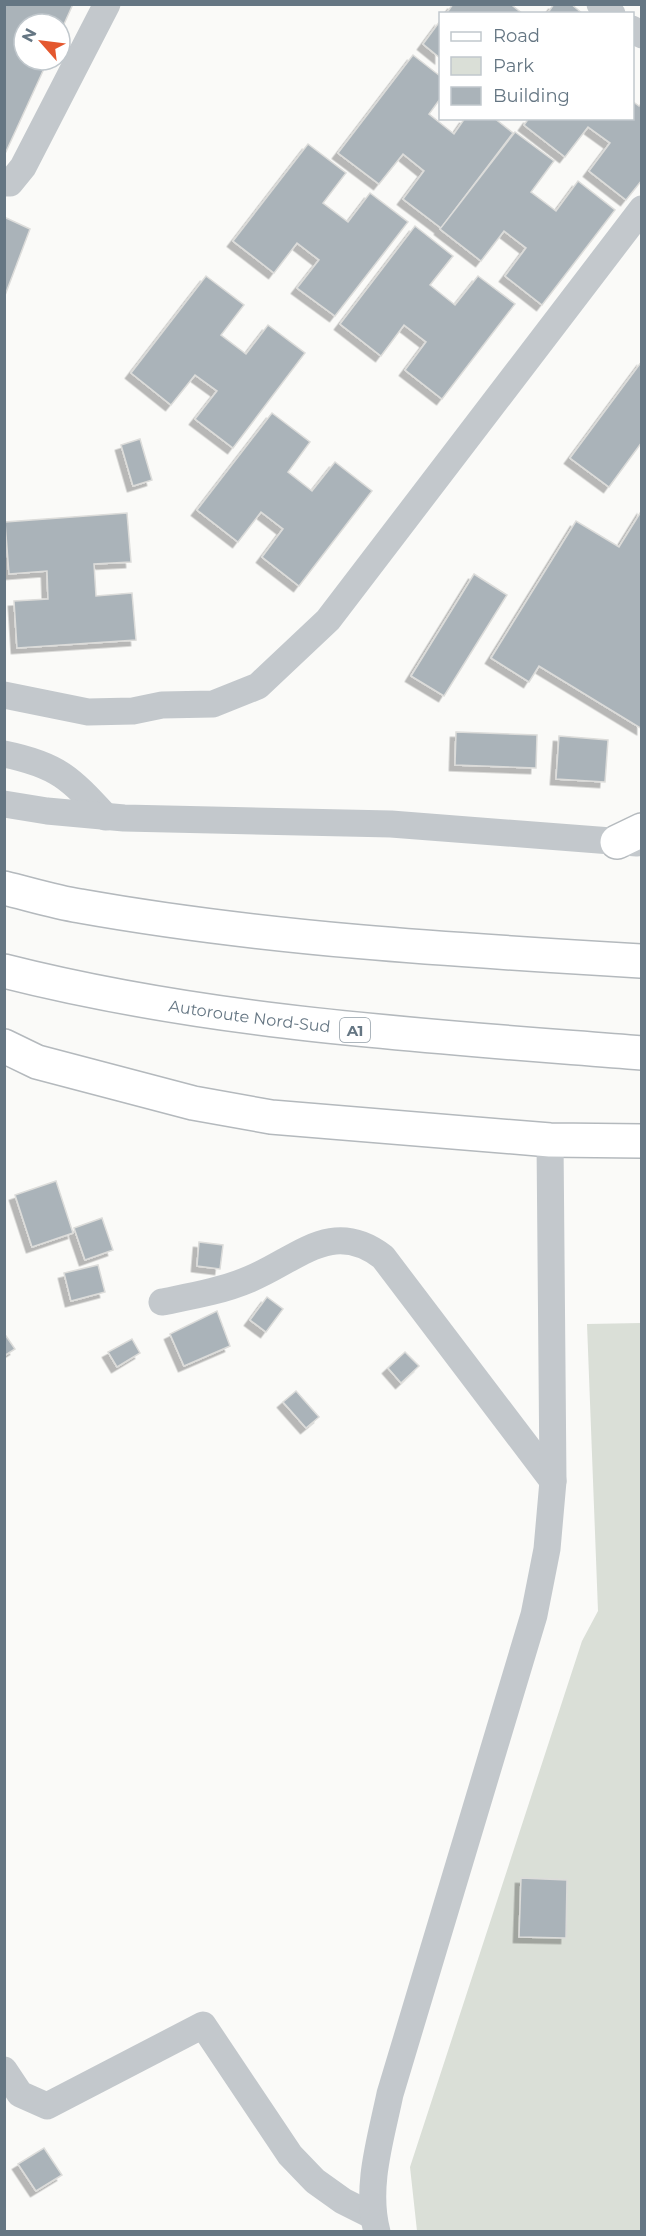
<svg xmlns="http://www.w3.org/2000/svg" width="646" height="2236" font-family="Montserrat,sans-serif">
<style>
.green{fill:#dadfd7}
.building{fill:#aab3b9;stroke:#dcdcda;stroke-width:1.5;filter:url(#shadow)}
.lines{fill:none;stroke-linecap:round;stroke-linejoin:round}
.major-casing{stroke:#b5babe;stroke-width:36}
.highway-casing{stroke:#b4b9bd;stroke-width:36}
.minor{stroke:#c3c8cc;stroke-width:27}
.major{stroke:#fff;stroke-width:33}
.highway{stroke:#fff;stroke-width:33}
.labels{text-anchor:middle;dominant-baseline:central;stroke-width:6;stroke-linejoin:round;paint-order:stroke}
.shield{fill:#fff;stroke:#939fa8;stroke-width:1.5}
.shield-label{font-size:15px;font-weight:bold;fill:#657683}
.street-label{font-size:16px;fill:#657683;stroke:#fff}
</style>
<defs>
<filter id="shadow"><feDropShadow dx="-5.5" dy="5.5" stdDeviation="0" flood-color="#0004"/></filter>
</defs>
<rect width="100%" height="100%" fill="#fafaf8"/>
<polygon class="green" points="641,1323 641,2231 417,2231 410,2167 582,1641 598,1611 587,1324"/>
<g class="building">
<polygon points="4,4 73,4 60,33 60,24 24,24 24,60 48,60 4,156"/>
<polygon points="453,4 514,4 513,6 523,14 446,14"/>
<polygon points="554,4 571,4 583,14 547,14"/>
<polygon points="440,21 440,58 423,44"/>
<polygon points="413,55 440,76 440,99 429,114 454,134 465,118 494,118 513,133 441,228 403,199 424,171 403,154 379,184 338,153"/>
<polygon points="632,101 639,106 642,103 642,180 626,200 589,171 610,143 588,127 565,157 524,125 529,118 632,118"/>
<polygon points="515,132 554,161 531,192 556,211 578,181 615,210 542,305 505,276 526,248 504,231 481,261 440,229"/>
<polygon points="308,144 346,173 323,203 348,222 370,193 408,222 335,316 297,288 319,260 297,243 274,273 233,241"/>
<polygon points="4,217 30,229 4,298"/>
<polygon points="415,226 453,256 430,285 455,305 478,276 515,304 442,399 405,370 426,342 404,325 381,356 340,324"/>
<polygon points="206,276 244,305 221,335 246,354 268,325 305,353 233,448 195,419 217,391 195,375 171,405 131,373"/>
<polygon points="642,361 642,442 609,487 570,458"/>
<polygon points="272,413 310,442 288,472 312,491 335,462 372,491 299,586 262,557 283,529 261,512 238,542 197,510"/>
<polygon points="140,439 152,480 133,486 121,445"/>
<polygon points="642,510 642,729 539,666 529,682 491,658 576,521 619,547"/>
<polygon points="127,513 131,562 94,564 96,596 132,593 136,640 17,648 14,601 48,599 47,571 9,574 5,522"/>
<polygon points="474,574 507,595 444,696 411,676"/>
<polygon points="456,732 537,735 536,768 455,765"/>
<polygon points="559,736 608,740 605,782 556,779"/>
<polygon points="56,1181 73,1233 32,1247 15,1195"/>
<polygon points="102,1218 113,1250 85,1260 74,1228"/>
<polygon points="199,1242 223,1245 220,1269 197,1266"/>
<polygon points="98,1265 105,1292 71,1301 64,1273"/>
<polygon points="267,1297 283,1309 266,1332 250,1320"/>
<polygon points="217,1311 230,1346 184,1366 170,1334"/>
<polygon points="6,1336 15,1349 4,1356 4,1337"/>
<polygon points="132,1339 140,1353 117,1367 108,1352"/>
<polygon points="405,1352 419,1366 401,1383 388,1368"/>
<polygon points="296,1391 319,1417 306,1428 283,1402"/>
<polygon points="521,1878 567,1880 566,1938 519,1937"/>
<polygon points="44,2148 62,2175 36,2191 18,2164"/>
</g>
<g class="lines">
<defs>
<polyline id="major" points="617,842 642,830"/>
<g id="highway">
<path d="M4,888C29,894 54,902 80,906C265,939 454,950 642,961"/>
<path id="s1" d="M4,971C213,1024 428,1036 642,1053"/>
<polyline points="4,1046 37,1062 193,1103 271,1117 550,1140 642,1141"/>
</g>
</defs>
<use href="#major" class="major-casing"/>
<use href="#highway" class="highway-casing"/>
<g class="minor">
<polyline points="600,4 612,14"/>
<polyline points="632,29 642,35"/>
<polyline points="4,183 10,183 23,167 107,4"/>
<polyline points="4,695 88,712 133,711 162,705 213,704 258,686 328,620 642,209"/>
<path d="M4,754C58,765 70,778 106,817"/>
<polyline points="4,804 47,811 124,818 391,824 637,843"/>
<path d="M162,1302C192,1296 222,1291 250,1279C298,1259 332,1218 383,1257L553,1481"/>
<polyline points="4,2070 20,2094 47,2106 203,2025 290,2155 315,2181 343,2201 373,2216"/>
<path d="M377,2232C365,2187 381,2138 390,2094L534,1615L547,1549L553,1481L550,1140"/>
</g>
<use href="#major" class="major"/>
<use href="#highway" class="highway"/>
</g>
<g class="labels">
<rect class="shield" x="340" y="1018" width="30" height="24" rx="4.5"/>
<g class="shield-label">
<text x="355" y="1030">A1</text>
</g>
<g class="street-label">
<text stroke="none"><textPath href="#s1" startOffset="250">Autoroute Nord-Sud</textPath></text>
</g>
</g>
<rect width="646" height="2236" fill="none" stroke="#657683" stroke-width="12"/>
<rect x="439" y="12" width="195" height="108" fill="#ffffff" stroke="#c1c8cd" stroke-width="1.5"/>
<rect x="451" y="32" width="30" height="9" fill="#ffffff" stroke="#c1c8cd" stroke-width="1.5"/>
<text x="493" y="42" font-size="18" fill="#657683">Road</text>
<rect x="451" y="57" width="30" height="18" fill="#dadfd7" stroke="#c1c8cd" stroke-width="1.5"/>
<text x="493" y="72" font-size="18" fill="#657683">Park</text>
<rect x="451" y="87" width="30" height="18" fill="#aab3b9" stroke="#c1c8cd" stroke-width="1.5"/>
<text x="493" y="102" font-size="18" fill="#657683">Building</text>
<g transform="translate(42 42) rotate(298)"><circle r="28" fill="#ffffff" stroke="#c1c8cd" stroke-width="1.5"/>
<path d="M0-4.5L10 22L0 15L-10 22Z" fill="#e4572e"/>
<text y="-9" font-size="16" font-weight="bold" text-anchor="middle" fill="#657683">N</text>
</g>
</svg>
